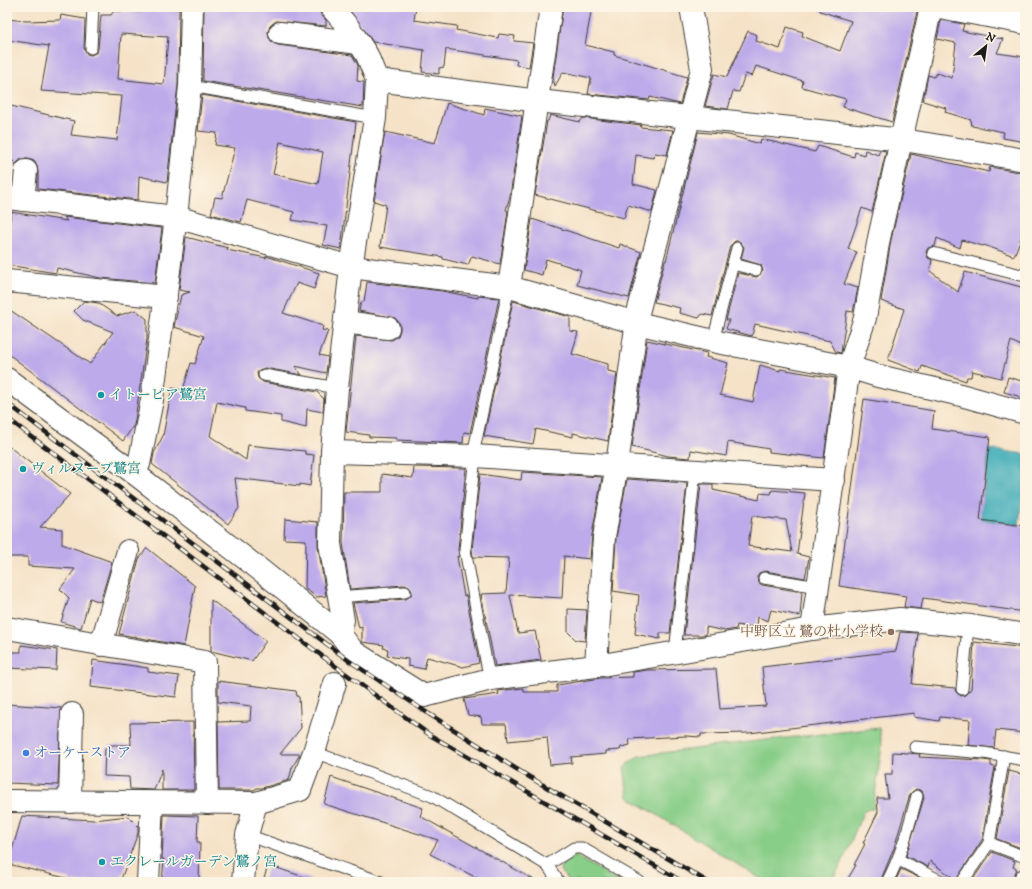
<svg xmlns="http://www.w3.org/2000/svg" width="1032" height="889" font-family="'IM FELL DW Pica','Noto Serif JP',serif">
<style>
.green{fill:#88cd88;stroke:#527452}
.water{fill:#3cacb8;stroke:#2c646a}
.building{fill:#bdaaea;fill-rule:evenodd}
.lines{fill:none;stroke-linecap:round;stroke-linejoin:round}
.lane-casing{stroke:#3d3a36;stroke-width:13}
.street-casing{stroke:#3d3a36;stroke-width:24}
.lane{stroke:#fff;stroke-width:11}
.street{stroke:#fff;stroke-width:22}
.rail-casing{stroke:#1c1c1c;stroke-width:4.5}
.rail{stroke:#fcf5e5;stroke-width:3;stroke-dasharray:9;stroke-linecap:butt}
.culture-dot{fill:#0f9aa8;stroke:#fcf5e5;stroke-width:1.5}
.education-dot{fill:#8d6e63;stroke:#fcf5e5;stroke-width:1.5}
.shop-dot{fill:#3f7fe0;stroke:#fcf5e5;stroke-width:1.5}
.labels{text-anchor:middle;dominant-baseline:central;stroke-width:3;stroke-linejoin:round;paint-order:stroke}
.culture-label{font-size:14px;fill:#0d838f;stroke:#fcf5e5;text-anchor:start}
.education-label{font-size:14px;fill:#785e54;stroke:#fcf5e5;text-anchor:end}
.shop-label{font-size:14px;fill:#366cbe;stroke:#fcf5e5;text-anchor:start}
</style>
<rect width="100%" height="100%" fill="#fcf5e5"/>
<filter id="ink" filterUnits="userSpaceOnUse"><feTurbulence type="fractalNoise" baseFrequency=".025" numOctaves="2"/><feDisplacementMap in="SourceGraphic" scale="8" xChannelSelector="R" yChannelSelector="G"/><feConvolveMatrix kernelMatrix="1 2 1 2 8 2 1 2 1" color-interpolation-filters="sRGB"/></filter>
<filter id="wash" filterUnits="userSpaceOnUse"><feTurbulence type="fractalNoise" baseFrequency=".012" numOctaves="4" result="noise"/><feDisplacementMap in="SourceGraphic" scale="16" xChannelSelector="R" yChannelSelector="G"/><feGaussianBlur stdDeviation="0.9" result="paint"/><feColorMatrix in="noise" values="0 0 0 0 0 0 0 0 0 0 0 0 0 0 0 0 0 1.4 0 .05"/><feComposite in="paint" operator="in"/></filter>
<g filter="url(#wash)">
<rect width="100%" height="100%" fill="#f5e2c7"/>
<g class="green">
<polygon points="879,728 882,745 873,809 864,810 841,865 833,878 809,882 766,882 628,797 624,767 639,756 748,742"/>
<polygon points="576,856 620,882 569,882 560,870 562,863"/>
</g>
<polygon class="water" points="989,449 1025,454 1025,475 1019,525 980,520"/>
<g id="blocks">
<g class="building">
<path d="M154,7L179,9L178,85L167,182L139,176L138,200L38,189V172L37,166L34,161L28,159H21L16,164L7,155V105L74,121L71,135L117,140L122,96L41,91L49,46L7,40V19L26,21L60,20L61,15L85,19L84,48L87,54L91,55L97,52L98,49L101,15H111L114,11L143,12V9L152,11ZM121,34L168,37L164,84L118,79Z"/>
<polygon points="204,7 319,7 321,15 326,20 326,26 276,21 270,26 268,32 269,38 273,43 278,45 352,55 358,65 357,81 364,82 363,107 203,81"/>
<polygon points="347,7 416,7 414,20 457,26 456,30 498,38 499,34 515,36 514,41 533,43 529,67 516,65 517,60 446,49 444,67 439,68 439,74 422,72 424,50 373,42"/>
<polygon points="563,7 592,7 585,45 614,52 614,55 687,77 680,104 650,97 649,100 588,94 591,78 563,72 555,86 553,77"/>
<polygon points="820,7 918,7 892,122 843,107 846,99 802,87 803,81 756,66 752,76 745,74 739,92 733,91 728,109 705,106 714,74 727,77 748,31 757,35 756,41 780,49 787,27 803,32 802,36 840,51 851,21 820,11"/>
<polygon points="941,20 964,24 962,31 1003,39 997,53 1025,57 1025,142 1003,138 1004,132 972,126 971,120 945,112 946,108 923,101 928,75 934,77 937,73 952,78 956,43 937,39"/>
<path d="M202,95L356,122L341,249L323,245L327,226L292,220L294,212L247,200L241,222L211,214L215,197L222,198L235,148L215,145L217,133L198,131ZM280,142L323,152L318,184L273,174Z"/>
<polygon points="447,103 484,115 485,108 522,116 510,196 506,210 508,211 500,264 472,256 468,265 443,259 443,257 380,247 386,205 374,201 385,132 435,143"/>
<polygon points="550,115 580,122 583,118 641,125 640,127 673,130 667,155 655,153 653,158 636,155 633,184 657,190 652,212 628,205 624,218 535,195 547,121 548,121"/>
<polygon points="698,132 729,135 760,144 761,139 815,152 818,146 854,157 855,152 864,155 865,150 878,155 880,150 886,151 872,212 862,208 848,249 857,252 844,284 858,288 853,312 847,311 841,353 836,352 830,341 755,324 752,336 726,329 729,320 726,320 738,273 757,277 763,271 761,265 741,259 744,247 739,241 735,241 730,246 712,316 702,314 699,318 679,313 680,308 654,302 665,261 666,261"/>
<polygon points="911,154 989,172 990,167 1025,173 1025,228 1014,256 984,245 983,246 962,240 960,248 937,238 935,246 928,248 926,252 928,258 932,260 930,271 958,292 965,272 1025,288 1025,348 1011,341 1001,378 972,371 971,377 967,377 966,381 922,366 920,372 888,360 904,309 881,301 891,240"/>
<polygon points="11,212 67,221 64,217 162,228 155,283 100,278 57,268 56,273 7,265 7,244"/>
<polygon points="532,219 619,248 620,244 641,252 629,298 577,285 581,270 546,259 542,275 524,270"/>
<polygon points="186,237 228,248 227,250 266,258 266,256 319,273 314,289 297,283 283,313 323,326 322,330 328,331 319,355 328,357 326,373 295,366 302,375 265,368 259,370 257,373 258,378 263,382 317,392 324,399 323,412 307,409 306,428 281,422 281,416 245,411 245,408 217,402 210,436 246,460 248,445 305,451 305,454 314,455 310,486 300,484 300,486 235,478 239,508 228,524 152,464 154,453 163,436 172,388 183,390 191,363 195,364 204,336 174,327 181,295 190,292 179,290"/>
<polygon points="367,282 442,291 478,298 478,296 499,298 470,433 464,432 463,443 396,440 396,438 369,437 369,435 346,432 356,336 392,340 398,336 400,330 400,324 395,318 359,311 361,302 364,302"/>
<polygon points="84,301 98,303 117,316 136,310 147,319 147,339 135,420 134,425 123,441 7,353 7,308 90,364 113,332 83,320 74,311"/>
<polygon points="513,301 570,317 570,331 578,332 572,354 608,364 608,371 617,373 608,441 573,433 573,437 536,429 533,444 484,436"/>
<polygon points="647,340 707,353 706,357 728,363 720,395 753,402 760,365 780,371 780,369 835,378 824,458 769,452 769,449 728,442 726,456 691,450 690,458 668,456 632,447"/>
<polygon points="1008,377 1025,382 1025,398 1004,392"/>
<polygon points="864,399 934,411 932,429 990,437 980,520 1025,526 1025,612 923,598 921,609 904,607 906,596 839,586"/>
<polygon points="7,445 70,494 40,527 62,529 62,544 112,562 100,602 90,598 81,628 61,622 69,598 60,589 75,569 28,566 28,557 7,557"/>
<polygon points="414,467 466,468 458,549 459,557 457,556 464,596 466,595 479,663 463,667 427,657 424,669 408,666 408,659 387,656 388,649 383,648 384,645 362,642 362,627 359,628 353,603 406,599 411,595 412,591 408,586 404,585 350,589 343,543 344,492 382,492 382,474 413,478"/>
<polygon points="522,472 602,477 592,535 590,559 564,556 562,598 510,595 518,633 535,631 541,660 495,666 481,594 506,593 509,558 473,557 472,550 480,474 521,480"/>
<polygon points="627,479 687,483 670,633 660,633 660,639 635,634 639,595 613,591 616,538"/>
<path d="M701,484H713V490L759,500L760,493L771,494L772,490L805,493L797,554L809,557L805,578L765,571L759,573L757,577L759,583L762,585L802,592L800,616L771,610L768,621L758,617L757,626L748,627L737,625L736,629L725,631L706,627V635H684ZM752,516L786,520L792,552L748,546Z"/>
<polygon points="285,519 318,522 318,546 326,596 317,597 305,589 306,540 284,539"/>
<polygon points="147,548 195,586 184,646 119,634 139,559"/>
<polygon points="211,600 266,641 252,661 211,651"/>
<polygon points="568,609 587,610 585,641 576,640 568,632"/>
<polygon points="900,632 918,633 912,684 955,688 956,692 961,696 965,695 971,689 974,642 1025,648 1025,733 996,730 994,748 968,745 970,720 940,717 939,721 914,717 914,713 749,733 701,734 701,737 686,736 629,739 630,745 621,747 620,750 606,751 606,754 571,757 572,763 550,765 547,737 508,741 506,724 482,724 481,717 468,715 464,699 499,694 498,691 523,688 524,692 557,692 557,685 601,678 633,677 633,672 647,670 716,669 720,709 766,706 762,667 896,651"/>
<polygon points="21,645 57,650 56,670 7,668 7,652 21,652"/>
<polygon points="93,660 148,668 148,672 179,676 176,697 91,687"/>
<polygon points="218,681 296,691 297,696 299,697 301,728 280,754 300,754 292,768 289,780 262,788 257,788 254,790 219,790 218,722 250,721 251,706 218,702"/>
<polygon points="7,704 61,708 58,785 7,783"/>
<polygon points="193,722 194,790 162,790 162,769 154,790 130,789 129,777 104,776 105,748 109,748 110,745 131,745 130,723"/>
<polygon points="893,752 920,754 919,757 983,760 991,761 991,766 995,767 982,840 956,880 930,861 928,867 906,856 924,798 922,791 916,789 910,794 894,848 880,882 846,882 856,865 854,865 865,844 863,843 878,812 877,798 888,798 885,774 892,774"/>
<polygon points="1009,771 1025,775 1025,838 1021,848 997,839"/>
<polygon points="331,777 423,808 420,816 538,882 485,882 430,854 438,840 324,804"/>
<polygon points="164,815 198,816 197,842 200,842 199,882 162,882 164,859 162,859"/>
<polygon points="22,816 94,820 128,816 138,826 138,833 120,882 70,882 70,879 8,864"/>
<polygon points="992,852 1015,861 1013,867 1017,869 1011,882 971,882"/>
<polygon points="268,865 310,879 310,882 263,882"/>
<polygon points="901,869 922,879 920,882 895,882"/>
</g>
</g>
</g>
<g filter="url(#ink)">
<use href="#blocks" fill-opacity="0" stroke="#3d3a36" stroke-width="1"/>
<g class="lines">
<defs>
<g id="lane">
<polyline points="91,48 93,7"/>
<polyline points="190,86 375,118"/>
<polyline points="933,253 1025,276"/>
<polyline points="733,264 756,270"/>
<polyline points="713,341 737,248"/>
<polyline points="264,375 337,388"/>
<polyline points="764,578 818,587"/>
<polyline points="340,600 350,596 405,592"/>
<polyline points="675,652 695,471"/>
<polyline points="491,679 487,666 465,550 475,456 475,445 509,287"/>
<polyline points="962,689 968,626"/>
<polyline points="915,747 984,753 1025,760"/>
<polyline points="314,752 432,796 547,865 559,882"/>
<polyline points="247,835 381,882"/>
<polyline points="989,843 1025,857"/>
<polyline points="899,860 943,882"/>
<polyline points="547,865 574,848 582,848 640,882"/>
<path d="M887,882C902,854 909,826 917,796"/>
<polyline points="962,882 989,843 1004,756"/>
</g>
<g id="street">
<polyline points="331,7 349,28 367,55 377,80 375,118 351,267 337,388 332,452 330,544 343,620 340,634"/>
<polyline points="939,7 1025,23"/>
<polyline points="280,33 359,43"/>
<polyline points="377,80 538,101 903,140 1025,160"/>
<polyline points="7,198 176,217 351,267 509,287 637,323 722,343 849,367 878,376 957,394 1025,413"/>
<polyline points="23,200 26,171"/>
<polyline points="7,281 166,297"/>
<polyline points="509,287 551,7"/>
<polyline points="345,322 388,328"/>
<polyline points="7,379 134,473 263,572 340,634 354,652 424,696 491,679 596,666 812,629 900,619 971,626 1025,635"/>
<polyline points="332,452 475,456 834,480"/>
<polyline points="134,473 139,464 152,400 176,217 190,86 192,7"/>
<polyline points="7,628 205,662 207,803"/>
<polyline points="812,629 849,367 865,318 879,238 931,7"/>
<polyline points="101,645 128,551"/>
<polyline points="596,666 604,537 617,465 638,313 702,69 691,7"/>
<polyline points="7,801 256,803 300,790 314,752 335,683"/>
<polyline points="70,802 72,714"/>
<polyline points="148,882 152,803"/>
<polyline points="243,882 247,835 256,803"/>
<polyline points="1024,882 1025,880"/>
</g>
</defs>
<use href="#lane" class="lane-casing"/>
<use href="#street" class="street-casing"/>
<use href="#lane" class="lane"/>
<use href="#street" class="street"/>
<defs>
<g id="rail">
<polyline points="7,403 348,660 429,714 526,775 708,882"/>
<polyline points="7,418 342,671 430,735 683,882"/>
</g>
</defs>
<use href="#rail" class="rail-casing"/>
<use href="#rail" class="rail"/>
</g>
</g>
<g class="culture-dot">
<circle cx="101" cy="395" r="4"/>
<circle cx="23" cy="469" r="4"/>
<circle cx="102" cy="862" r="4"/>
</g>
<circle class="education-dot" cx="891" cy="632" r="4"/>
<circle class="shop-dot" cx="26" cy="753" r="4"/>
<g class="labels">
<g class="culture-label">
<text x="109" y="395">イトーピア鷺宮</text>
<text x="31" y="469">ヴィルヌーブ鷺宮</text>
<text x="110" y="862">エクレールガーデン鷺ノ宮</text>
</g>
<g class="education-label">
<text x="883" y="632">中野区立 鷺の杜小学校</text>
</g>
<g class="shop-label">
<text x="34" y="753">オーケーストア</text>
</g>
</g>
<rect width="1032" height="889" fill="none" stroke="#fcf5e5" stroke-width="24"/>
<g transform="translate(986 46) rotate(29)" stroke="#fcf5e5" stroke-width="3" paint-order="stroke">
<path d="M0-3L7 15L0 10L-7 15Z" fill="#1c1c1c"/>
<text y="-6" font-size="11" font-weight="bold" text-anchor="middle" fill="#1c1c1c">N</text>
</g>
</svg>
